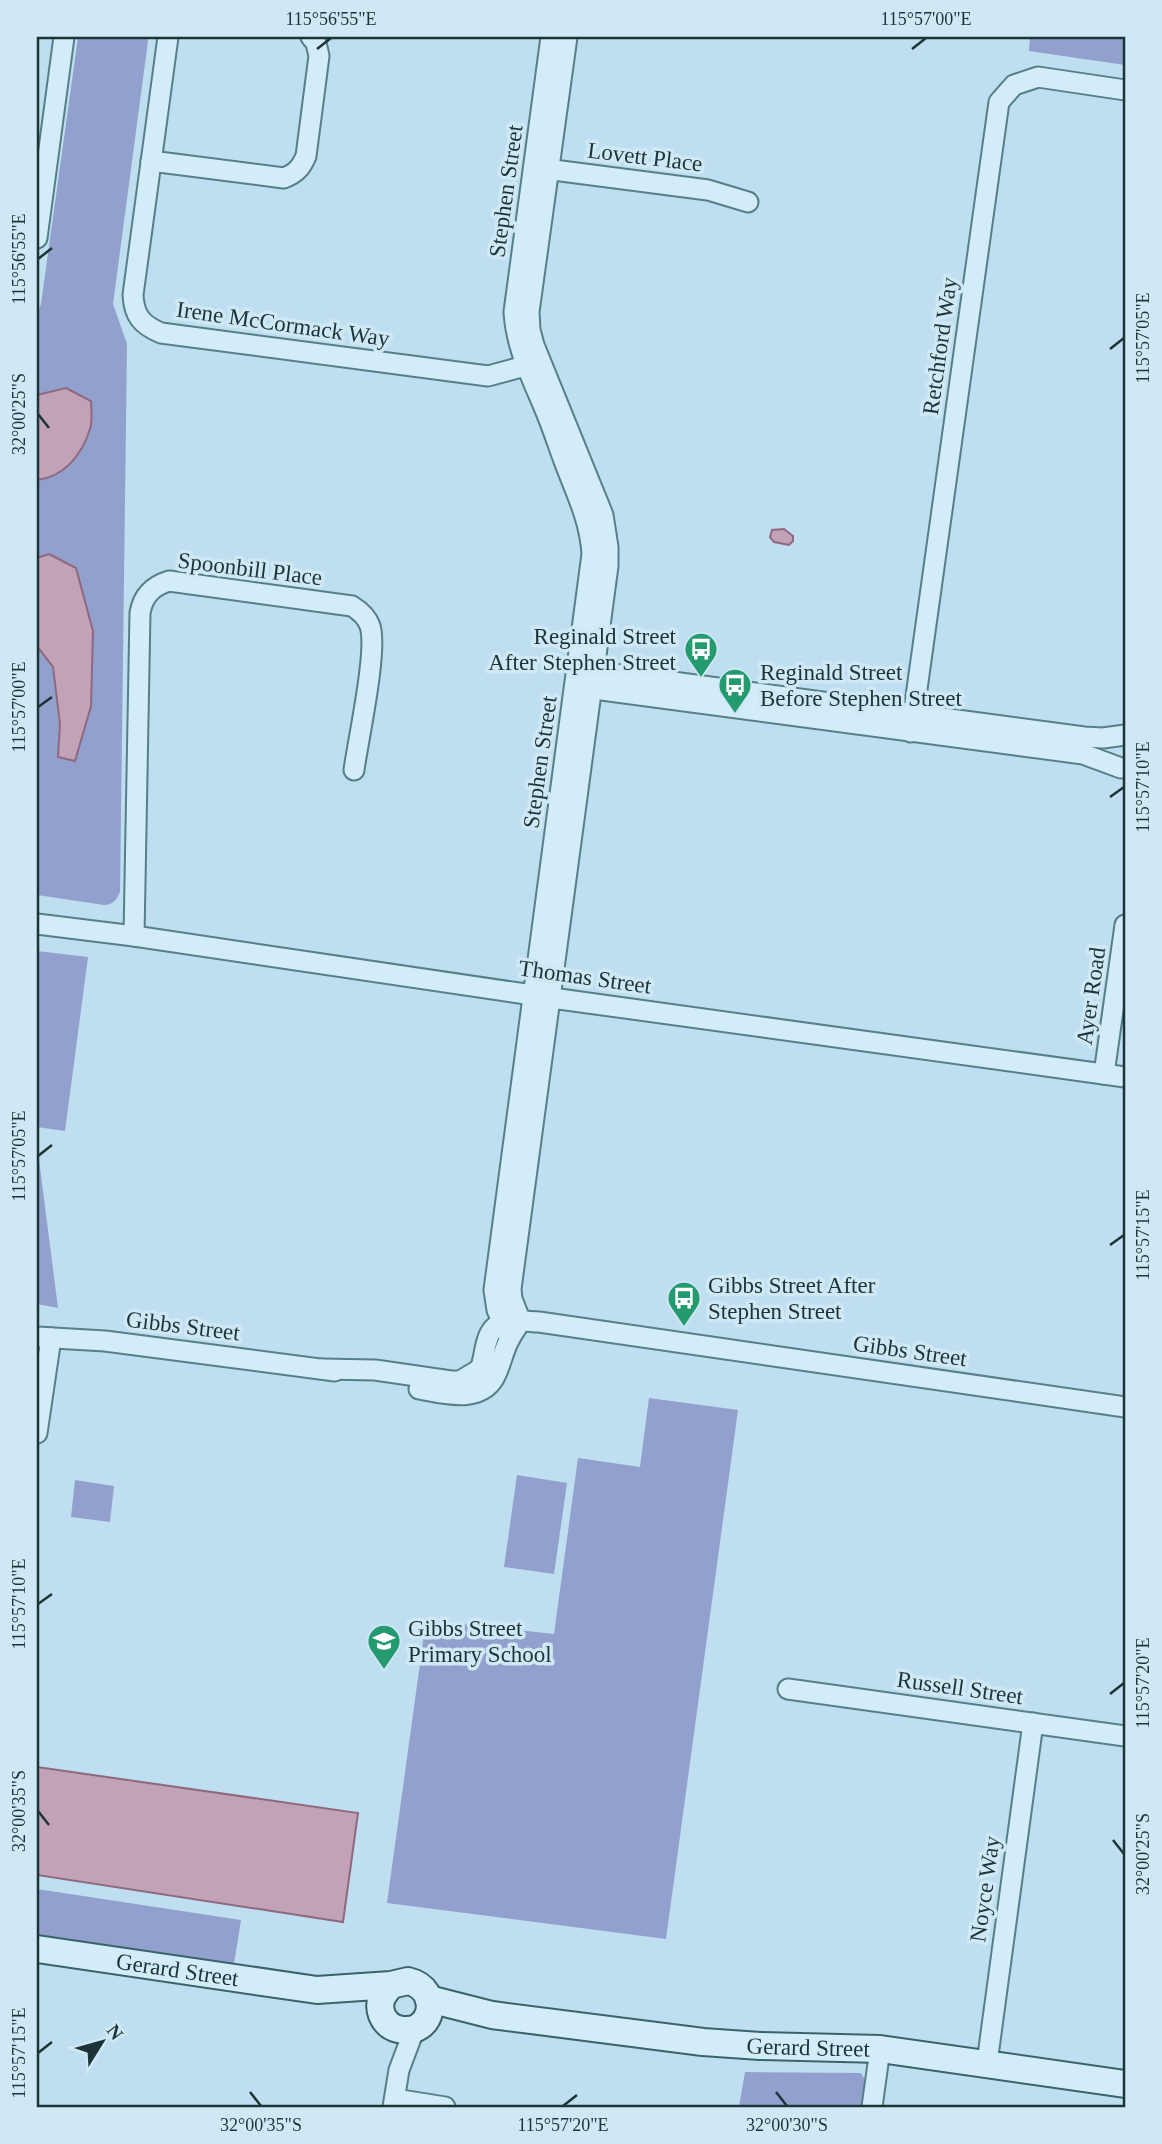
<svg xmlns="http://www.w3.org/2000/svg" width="1162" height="2144" font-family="Georgia,serif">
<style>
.green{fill:#92a0cd}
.water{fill:#c1a2b6;stroke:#8f6980;stroke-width:2}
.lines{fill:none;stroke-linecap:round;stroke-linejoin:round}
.street-casing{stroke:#567f88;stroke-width:23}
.secondary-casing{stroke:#3a636a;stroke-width:30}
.street{stroke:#d2ecfa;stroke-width:19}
.secondary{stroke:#d2ecfa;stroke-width:26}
.ticks{fill:none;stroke:#1c3437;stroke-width:2.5}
.labels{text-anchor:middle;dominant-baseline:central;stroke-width:7;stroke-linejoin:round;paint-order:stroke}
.street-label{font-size:23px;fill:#1c3437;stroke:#cee8f6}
.poi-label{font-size:23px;fill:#1c3437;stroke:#cee8f6;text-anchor:start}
.neatline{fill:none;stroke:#1c3437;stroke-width:2.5}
.ticks-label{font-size:18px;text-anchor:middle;fill:#1c3437}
</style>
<rect width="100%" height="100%" fill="#bfdeef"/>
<g class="green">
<path d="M78,37H148V41L113,304L127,344L120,892C116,900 113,905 104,905L37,895V314L41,304Z"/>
<polygon points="1030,37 1125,37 1125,65 1029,51"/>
<polygon points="37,951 88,957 65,1131 37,1127"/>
<polygon points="37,1144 58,1308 37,1304"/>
<polygon points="649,1398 738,1410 666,1939 387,1903 426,1620 554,1634 578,1458 640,1467"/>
<polygon points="517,1475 567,1483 554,1574 504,1567"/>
<polygon points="75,1480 114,1486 110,1522 71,1517"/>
<polygon points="37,1889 241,1920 233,1970 37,1941"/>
<polygon points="745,2072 861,2073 868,2085 864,2107 739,2107"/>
</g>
<g class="water">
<path d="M66,388L91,401C91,410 93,421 90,429C82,455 64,477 37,480V395Z"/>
<polygon points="784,529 793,536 793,541 789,545 774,542 770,537 772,530"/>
<polygon points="49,554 76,568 93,631 91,706 75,761 58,757 60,724 53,667 37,646 37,558"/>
<polygon points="37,1767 358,1813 343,1922 37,1875"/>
</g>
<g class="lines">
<defs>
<g id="street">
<path d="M168,37L133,295C134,316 142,325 161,333L488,376L536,363"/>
<path d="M151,161L284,178C296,173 301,168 306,156L319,56L316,43L311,37"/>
<polyline points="538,168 708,190 748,202"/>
<polyline points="37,238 64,37"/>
<polyline points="583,670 1084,737 1103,738 1125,735"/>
<polyline points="579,687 1083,754 1121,768"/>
<polyline points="911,732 999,102 1014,85 1038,77 1125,90"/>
<polyline points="37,924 134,936 559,999 1125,1077"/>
<path d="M134,936L140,613C143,595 153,586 169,581L352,606C360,611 367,617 370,626C378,650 358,740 354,770"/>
<polyline points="1104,1074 1125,925"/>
<polyline points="521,1322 512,1299 511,1289 608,566 608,547 603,515 534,345 530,330 529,312 567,37"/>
<path d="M509,1336L497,1310L494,1290L592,554C590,520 576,493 564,461C557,442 551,423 543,405C530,374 516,346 514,312L551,37"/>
<polyline points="37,1337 105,1341 335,1371"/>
<path d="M322,1369L375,1370L451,1381H460L480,1369C484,1360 484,1350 487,1341C494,1315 518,1321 539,1322L1125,1407"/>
<path d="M419,1389C445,1394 484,1405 497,1372C505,1352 504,1346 517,1327"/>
<polyline points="37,1433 51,1338"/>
<polyline points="788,1689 1125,1736"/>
<polyline points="987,2063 1033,1723"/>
<polyline points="395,2099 445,2107"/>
<polyline points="393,2107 399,2070 414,2030"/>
<polyline points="872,2107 880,2049"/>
</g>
<g id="secondary">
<path id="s1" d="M37,1949L317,1990L391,1985L408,1981C443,1989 433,2038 398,2029C390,2027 385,2022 382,2015C377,2002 383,1994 391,1985"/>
<path id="s2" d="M429,1999L492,2015L703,2042L760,2046L880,2049L1125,2084"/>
</g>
</defs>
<use href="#street" class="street-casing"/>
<use href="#secondary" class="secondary-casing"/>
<use href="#street" class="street"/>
<use href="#secondary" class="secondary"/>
</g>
<path class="ticks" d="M317,49L331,38M912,49L926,38M38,259L52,248M1110,349L1124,338M38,414L49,428M38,707L52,697M1110,797L1124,787M38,1156L52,1145M1110,1245L1124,1235M38,1604L52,1594M1110,1694L1124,1683M38,1811L49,1825M1113,1840L1124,1854M38,2053L52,2042M250,2092L261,2106M776,2092L787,2106M563,2106L577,2095"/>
<defs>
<symbol id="bus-pin" viewBox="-11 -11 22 30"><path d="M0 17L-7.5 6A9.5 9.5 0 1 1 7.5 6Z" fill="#249a6f" stroke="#cee8f6"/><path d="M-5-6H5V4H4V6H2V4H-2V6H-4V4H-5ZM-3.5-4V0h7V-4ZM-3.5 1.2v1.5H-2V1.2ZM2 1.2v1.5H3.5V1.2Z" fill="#fff"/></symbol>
<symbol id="school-pin" viewBox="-11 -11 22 30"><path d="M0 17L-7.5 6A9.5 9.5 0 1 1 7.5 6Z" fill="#249a6f" stroke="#cee8f6"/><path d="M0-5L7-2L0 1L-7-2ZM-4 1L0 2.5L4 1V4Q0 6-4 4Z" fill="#fff"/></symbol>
</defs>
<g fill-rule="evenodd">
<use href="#bus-pin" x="682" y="630" width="38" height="52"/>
<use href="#bus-pin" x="716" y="666" width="38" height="52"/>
<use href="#bus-pin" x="665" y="1279" width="38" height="52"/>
<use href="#school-pin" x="365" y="1622" width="38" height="52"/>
</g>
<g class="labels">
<g class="street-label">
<text transform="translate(645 157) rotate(7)">Lovett Place</text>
<text transform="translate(506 191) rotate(-82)">Stephen Street</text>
<text transform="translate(283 324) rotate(8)">Irene McCormack Way</text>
<text transform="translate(940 346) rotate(-82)">Retchford Way</text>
<text transform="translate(250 569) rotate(7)">Spoonbill Place</text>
<text transform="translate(540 762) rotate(-82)">Stephen Street</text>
<text transform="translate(585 977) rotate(8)">Thomas Street</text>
<text transform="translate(1091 996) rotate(-82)">Ayer Road</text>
<text transform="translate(183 1326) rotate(7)">Gibbs Street</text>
<text transform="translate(910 1351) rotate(8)">Gibbs Street</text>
<text transform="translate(960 1688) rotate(8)">Russell Street</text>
<text transform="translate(985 1889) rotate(-82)">Noyce Way</text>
<text stroke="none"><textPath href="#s1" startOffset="142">Gerard Street</textPath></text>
<text stroke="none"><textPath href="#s2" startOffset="383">Gerard Street</textPath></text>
</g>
<g class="poi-label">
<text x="676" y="636" text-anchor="end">Reginald Street<tspan x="676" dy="26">After Stephen Street</tspan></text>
<text x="760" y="672">Reginald Street<tspan x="760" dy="26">Before Stephen Street</tspan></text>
<text x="708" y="1285">Gibbs Street After<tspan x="708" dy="26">Stephen Street</tspan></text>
<text x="408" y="1628">Gibbs Street<tspan x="408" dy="26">Primary School</tspan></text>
</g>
</g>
<rect width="1162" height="2144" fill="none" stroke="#cee8f6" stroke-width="77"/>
<g transform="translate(102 2042) rotate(53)" stroke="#cee8f6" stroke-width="5" paint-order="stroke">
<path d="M0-5L12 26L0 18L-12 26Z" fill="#1c3437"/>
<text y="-10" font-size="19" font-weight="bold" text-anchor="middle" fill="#1c3437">N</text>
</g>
<rect x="38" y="38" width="1086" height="2068" class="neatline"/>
<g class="ticks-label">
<text x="331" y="25">115°56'55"E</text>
<text x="926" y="25">115°57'00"E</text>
<text transform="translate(19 259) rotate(-90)" y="6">115°56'55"E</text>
<text transform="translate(1143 338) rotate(-90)" y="6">115°57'05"E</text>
<text transform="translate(19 414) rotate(-90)" y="6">32°00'25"S</text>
<text transform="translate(19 707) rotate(-90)" y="6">115°57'00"E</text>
<text transform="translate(1143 787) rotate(-90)" y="6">115°57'10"E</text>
<text transform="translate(19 1156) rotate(-90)" y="6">115°57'05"E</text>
<text transform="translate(1143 1235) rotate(-90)" y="6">115°57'15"E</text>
<text transform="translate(19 1604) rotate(-90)" y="6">115°57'10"E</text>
<text transform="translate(1143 1683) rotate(-90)" y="6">115°57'20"E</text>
<text transform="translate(19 1811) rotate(-90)" y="6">32°00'35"S</text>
<text transform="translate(1143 1854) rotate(-90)" y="6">32°00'25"S</text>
<text transform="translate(19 2053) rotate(-90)" y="6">115°57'15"E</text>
<text x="261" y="2131">32°00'35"S</text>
<text x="563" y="2131">115°57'20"E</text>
<text x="787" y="2131">32°00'30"S</text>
</g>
</svg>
